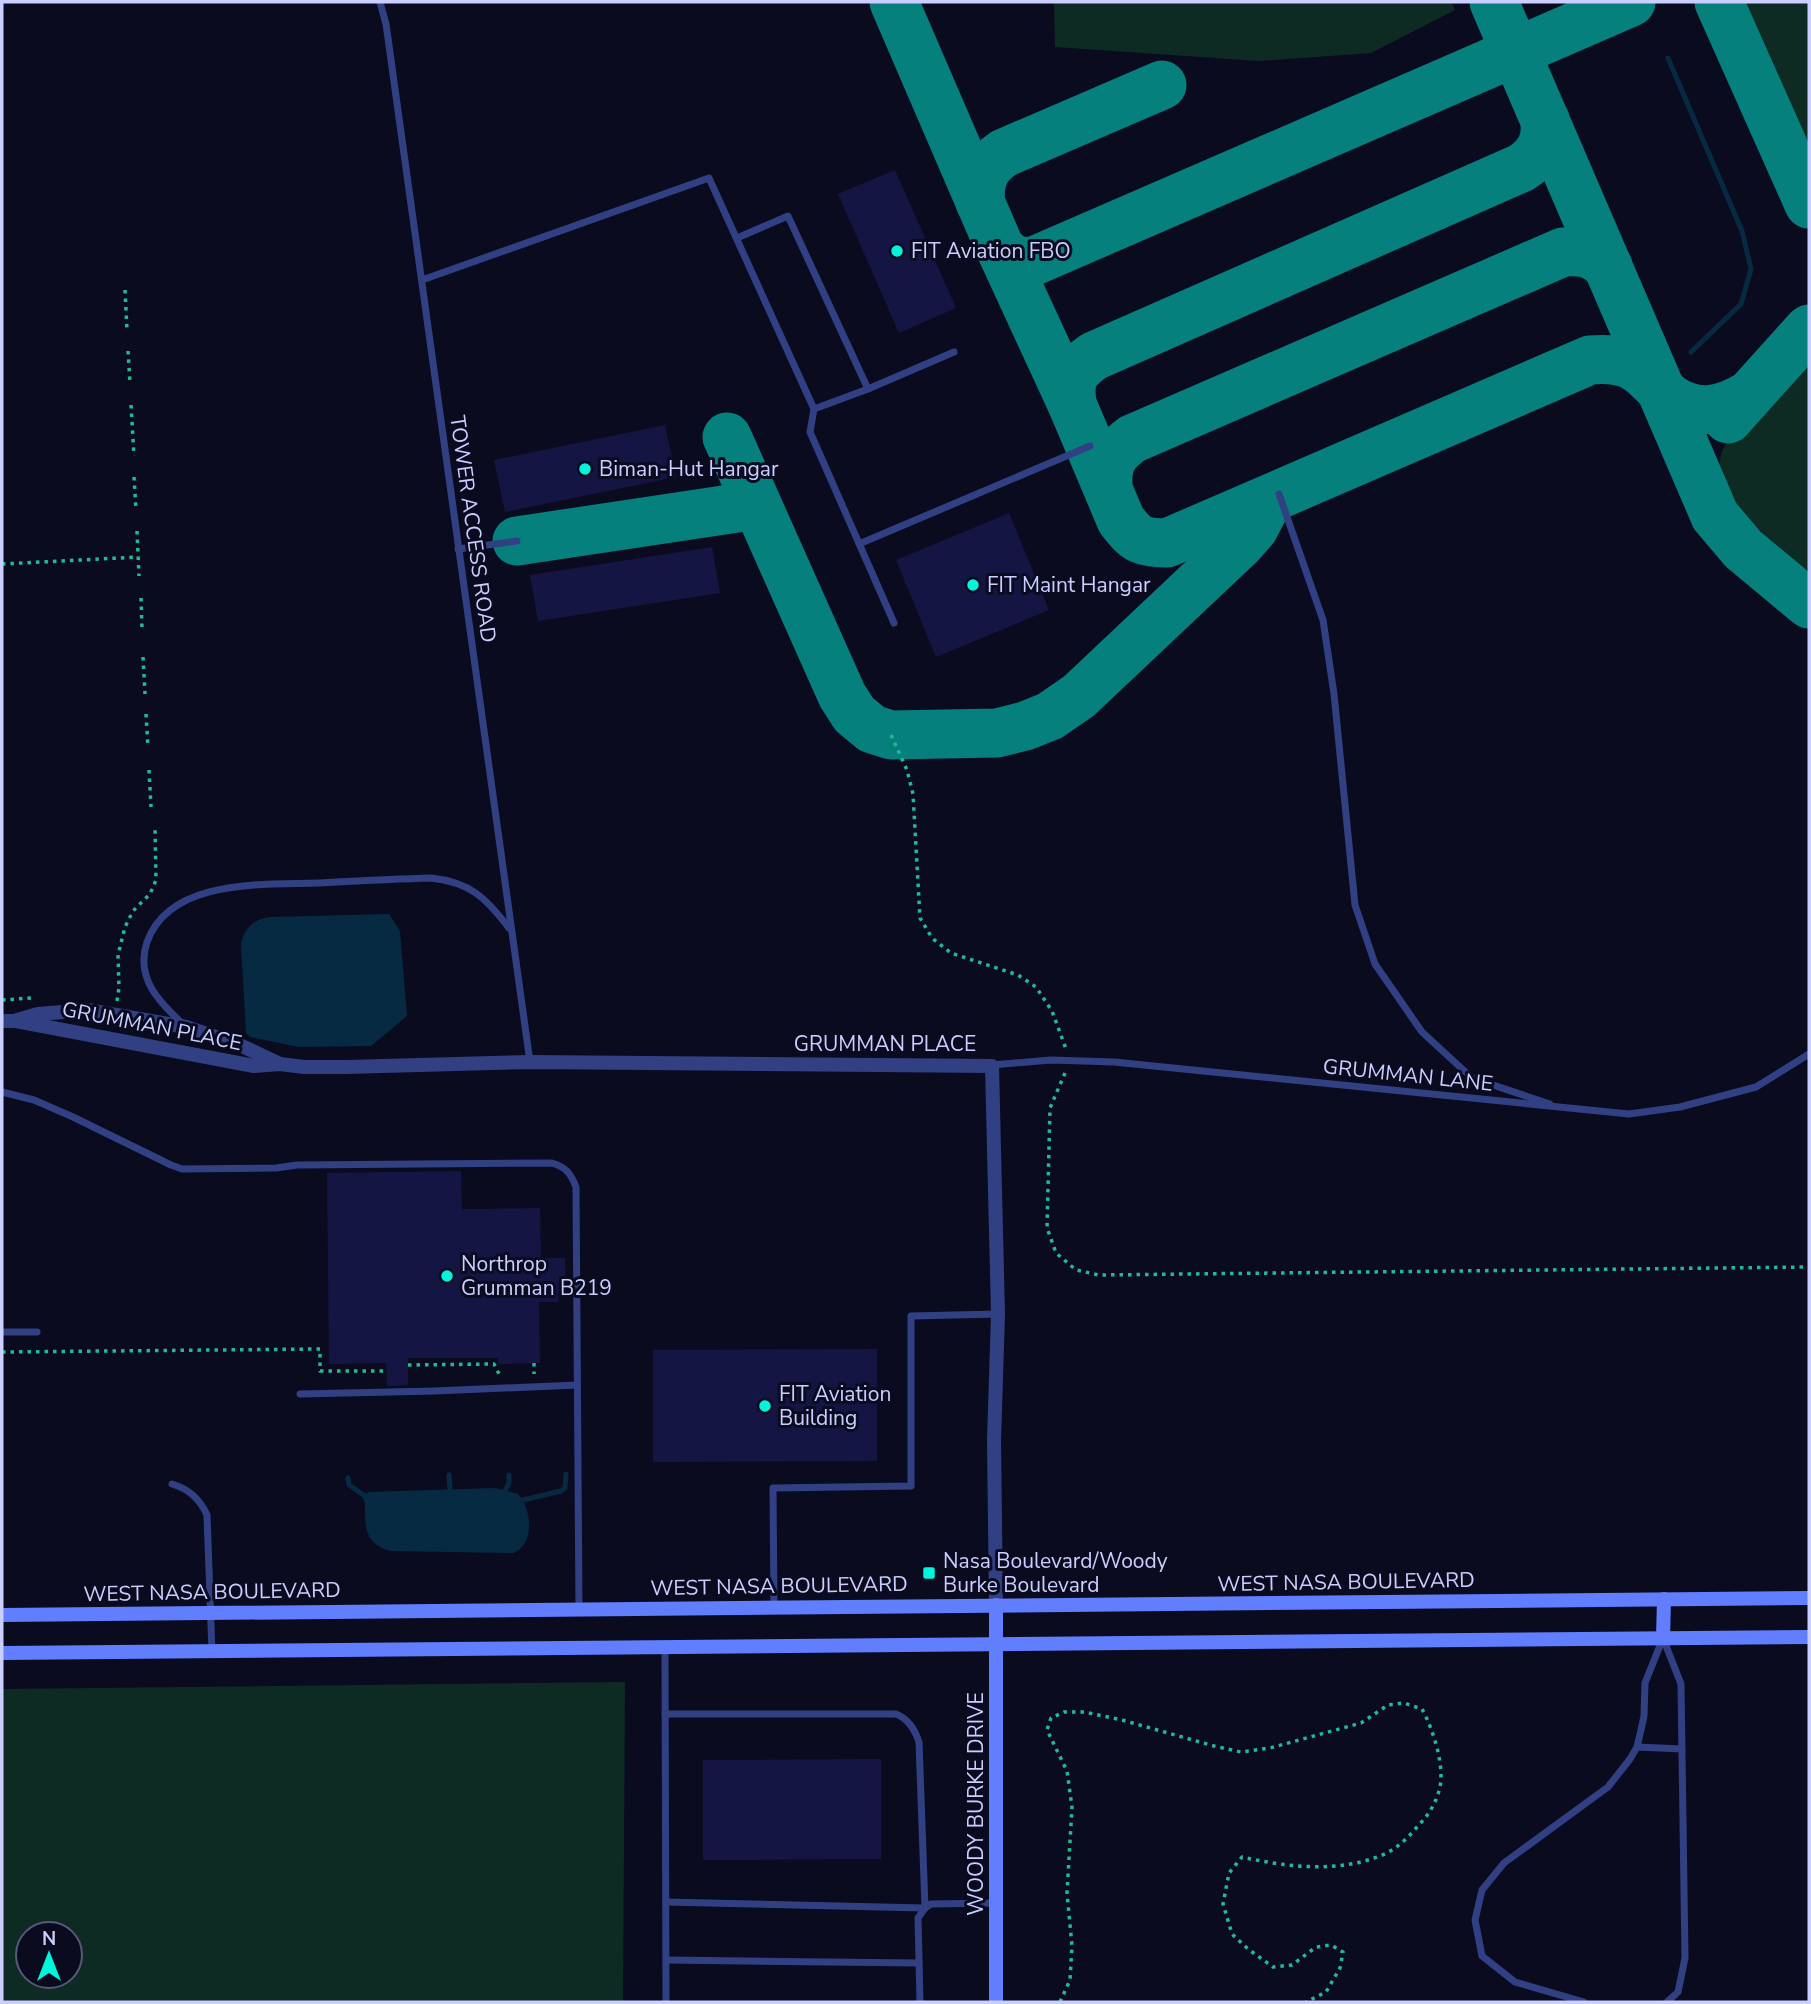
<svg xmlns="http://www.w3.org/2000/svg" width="1811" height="2004" font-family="'Nunito Sans',sans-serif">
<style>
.green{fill:#0d2b23;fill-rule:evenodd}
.water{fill:#072a43}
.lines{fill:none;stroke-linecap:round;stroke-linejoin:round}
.stream{stroke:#072a43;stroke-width:5}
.taxiway{stroke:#06807d;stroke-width:49}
.building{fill:#151543}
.path{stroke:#23ba91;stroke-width:3.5;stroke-dasharray:3.5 5;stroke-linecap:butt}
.lane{stroke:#314083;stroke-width:7}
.street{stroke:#314083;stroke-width:14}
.secondary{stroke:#617eff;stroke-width:14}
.poi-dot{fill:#00f5da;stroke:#0b0b20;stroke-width:2.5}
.labels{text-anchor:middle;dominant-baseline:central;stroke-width:6;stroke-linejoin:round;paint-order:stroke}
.poi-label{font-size:21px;fill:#cacfff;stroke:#0b0b20;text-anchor:start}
.street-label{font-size:21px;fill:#cacfff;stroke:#0b0b20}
</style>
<rect width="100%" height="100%" fill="#0b0b20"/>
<g class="green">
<polygon points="1054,2 1451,2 1455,10 1371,53 1259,61 1055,47"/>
<polygon points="1740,2 1809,2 1809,161"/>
<polygon points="1809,356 1809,569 1800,569 1787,564 1745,525 1731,502 1721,486 1719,465 1722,451 1729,440"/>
<path d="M625,1682L623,2002H2V1689ZM28,1934H70V1976H28Z"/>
</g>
<g class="water">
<path d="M389,914L400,931L407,1016L371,1046L299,1047L250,1037L246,1033L241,945C244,928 253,920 270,917Z"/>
<path d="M496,1488L518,1494C532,1510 535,1542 514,1553L391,1551C364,1544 365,1527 365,1503L363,1499L368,1492Z"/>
</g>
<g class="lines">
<g class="stream">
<polyline points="1668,58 1742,231 1751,269 1741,304 1691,352"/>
<polyline points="449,1475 450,1489"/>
<polyline points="348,1478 349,1485 365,1496"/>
<polyline points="505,1491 509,1483 509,1475"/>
<polyline points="523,1500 561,1491 565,1488 566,1474"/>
</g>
<g class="taxiway">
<path d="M894,2L1000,248L1072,404L1121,520C1137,541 1141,542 1167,543L1590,360C1607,359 1624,359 1638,369C1650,377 1659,390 1671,399C1698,417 1724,410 1749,395"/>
<polyline points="1494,2 1715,516 1743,549 1809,604"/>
<polyline points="1719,2 1809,204"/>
<path d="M980,202C980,179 984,166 1004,153L1162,85"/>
<path d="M1000,248C1013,260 1016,262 1034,261L1631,2"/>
<path d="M1072,404C1069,378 1073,371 1094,356L1521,168C1540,156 1547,142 1545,120"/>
<polyline points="1728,419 1809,329"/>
<polyline points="727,437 842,695 854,714 872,729 891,735 997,733 1025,726 1050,716 1079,696 1239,545 1254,528 1265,507 1272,500"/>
<path d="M1108,487C1107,462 1112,454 1132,439L1563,252C1585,251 1591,252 1608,266"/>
<polyline points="517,541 757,505"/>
</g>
</g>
<g class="building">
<polygon points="895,170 956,308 899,333 838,194"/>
<polygon points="665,425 676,477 505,512 494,460"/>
<polygon points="1009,513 1049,610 936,657 896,560"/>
<polygon points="712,547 720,593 538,621 530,575"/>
<polygon points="461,1171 462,1209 540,1208 541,1258 565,1258 566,1294 558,1294 559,1302 539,1302 540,1363 498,1364 498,1358 408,1358 408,1385 387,1386 386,1363 329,1364 327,1173"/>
<polygon points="877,1349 877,1461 653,1462 653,1350"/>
<polygon points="881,1759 881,1859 703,1860 703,1760"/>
</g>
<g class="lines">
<g class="path">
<polyline points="125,290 127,330"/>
<polyline points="128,351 130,383"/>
<polyline points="131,405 134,456"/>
<polyline points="134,477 136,510"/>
<polyline points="137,531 139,576"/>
<polyline points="2,564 138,557"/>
<polyline points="141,598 142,629"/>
<polyline points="143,657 145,694"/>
<polyline points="146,714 148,747"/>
<polyline points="891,735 907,770 913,794 920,918 932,938 951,953 1018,975 1036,987 1052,1011 1066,1049"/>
<polyline points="149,770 151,807"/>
<polyline points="2,1000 31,998"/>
<polyline points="117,1001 119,988 118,955 125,927 133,911 150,894 156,880 155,829"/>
<polyline points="1065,1073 1050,1108 1047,1228 1056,1253 1076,1270 1099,1275 1809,1267"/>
<polyline points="2,1352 320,1349 320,1371 386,1371"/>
<polyline points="534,1363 534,1374"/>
<polyline points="408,1365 494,1364 500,1376"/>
<path d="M1060,2002L1070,1980L1072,1946L1067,1893L1072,1807L1067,1771L1047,1730L1051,1718L1064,1712H1084L1122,1720L1214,1746L1241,1752L1270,1748L1361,1723L1388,1705L1404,1703L1422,1709C1433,1729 1446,1768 1439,1791C1435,1805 1427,1817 1417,1827C1406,1840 1395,1850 1380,1856C1336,1873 1287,1867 1242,1857L1229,1873L1223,1904L1232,1934L1248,1949L1273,1967L1292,1965L1316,1947L1331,1945L1343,1952L1340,1968L1326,1992L1306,2002"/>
</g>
<g class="lane">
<polyline points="380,2 386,24 530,1062"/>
<polyline points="737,238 788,216 868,389 954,352"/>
<polyline points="422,280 709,178 814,409 810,432 894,623"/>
<polyline points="814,409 868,389"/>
<polyline points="1279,494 1323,620 1334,694 1355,905 1375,964 1422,1032 1472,1078 1550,1104"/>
<polyline points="859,544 1090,446"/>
<polyline points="458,549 517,541"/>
<path d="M183,1024C159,1002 135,978 147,942C170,878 264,885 318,883C356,881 393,879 431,878C470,882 486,898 509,928"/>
<polyline points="992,1065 1051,1060 1114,1062 1629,1114 1680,1107 1756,1087 1809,1054"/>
<path d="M2,1092L34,1100L73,1117L171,1165L182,1169L276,1168L297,1165L552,1163C566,1167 571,1174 576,1187L579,1609"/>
<polyline points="2,1332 37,1332"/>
<polyline points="300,1394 435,1391 577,1385"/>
<path d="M172,1484C189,1489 200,1499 207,1515L212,1652"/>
<polyline points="774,1608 773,1488 911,1486 911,1316 998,1314"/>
<polyline points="665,1648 666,2002"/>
<path d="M665,1714H896C909,1719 915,1730 919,1742L925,1908L666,1902"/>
<polyline points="1637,1747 1682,1749"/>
<polyline points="667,1960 919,1963"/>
<polyline points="920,2002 918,1918 925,1908 931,1904 996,1903"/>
<polyline points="1584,2002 1515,1982 1482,1956 1475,1920 1482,1890 1504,1863 1608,1787 1630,1759 1637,1747 1641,1730 1644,1716 1645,1683 1663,1638 1681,1684 1685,1958 1678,1992 1667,2002"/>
</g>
<g class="street">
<polyline points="17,1020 38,1014 88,1010 186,1027 242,1046 278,1063"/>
<polyline points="2,1021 16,1021 254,1066 280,1064 304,1067 346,1067 530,1062 992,1066 998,1314 994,1440 996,1605"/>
</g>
<g class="secondary">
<polyline points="996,1605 996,2002"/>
<polyline points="2,1615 1809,1598"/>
<polyline points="1663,1638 1664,1599"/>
<polyline points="2,1653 1809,1637"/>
</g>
</g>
<g class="poi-dot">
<circle cx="897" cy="251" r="7"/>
<circle cx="585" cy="469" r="7"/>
<circle cx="973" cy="585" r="7"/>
<circle cx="447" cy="1276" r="7"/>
<circle cx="765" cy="1406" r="7"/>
<rect x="922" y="1566" width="14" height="14" rx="3.5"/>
</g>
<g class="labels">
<g class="poi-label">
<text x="911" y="251">FIT Aviation FBO</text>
<text x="599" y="469">Biman-Hut Hangar</text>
<text x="987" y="585">FIT Maint Hangar</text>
<text x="461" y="1264">Northrop<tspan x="461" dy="24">Grumman B219</tspan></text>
<text x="779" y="1394">FIT Aviation<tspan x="779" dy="24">Building</tspan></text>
<text x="943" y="1561">Nasa Boulevard/Woody<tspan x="943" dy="24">Burke Boulevard</tspan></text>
</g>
<g class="street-label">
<text transform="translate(473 529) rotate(82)">TOWER ACCESS ROAD</text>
<text transform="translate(152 1026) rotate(11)">GRUMMAN PLACE</text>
<text x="885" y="1044">GRUMMAN PLACE</text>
<text transform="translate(1408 1075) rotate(6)">GRUMMAN LANE</text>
<text transform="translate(1346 1582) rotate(-1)">WEST NASA BOULEVARD</text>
<text transform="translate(779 1586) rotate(-1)">WEST NASA BOULEVARD</text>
<text transform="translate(212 1592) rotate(-1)">WEST NASA BOULEVARD</text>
<text transform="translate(976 1804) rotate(-90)">WOODY BURKE DRIVE</text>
</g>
</g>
<rect width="1811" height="2004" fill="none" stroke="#cacfff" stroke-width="7"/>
<g transform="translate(49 1955)"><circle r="33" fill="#0b0b20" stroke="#575979" stroke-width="2"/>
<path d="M0-5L12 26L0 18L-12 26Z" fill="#00f5da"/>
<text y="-10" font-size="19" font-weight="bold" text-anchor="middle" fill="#cacfff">N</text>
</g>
</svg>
